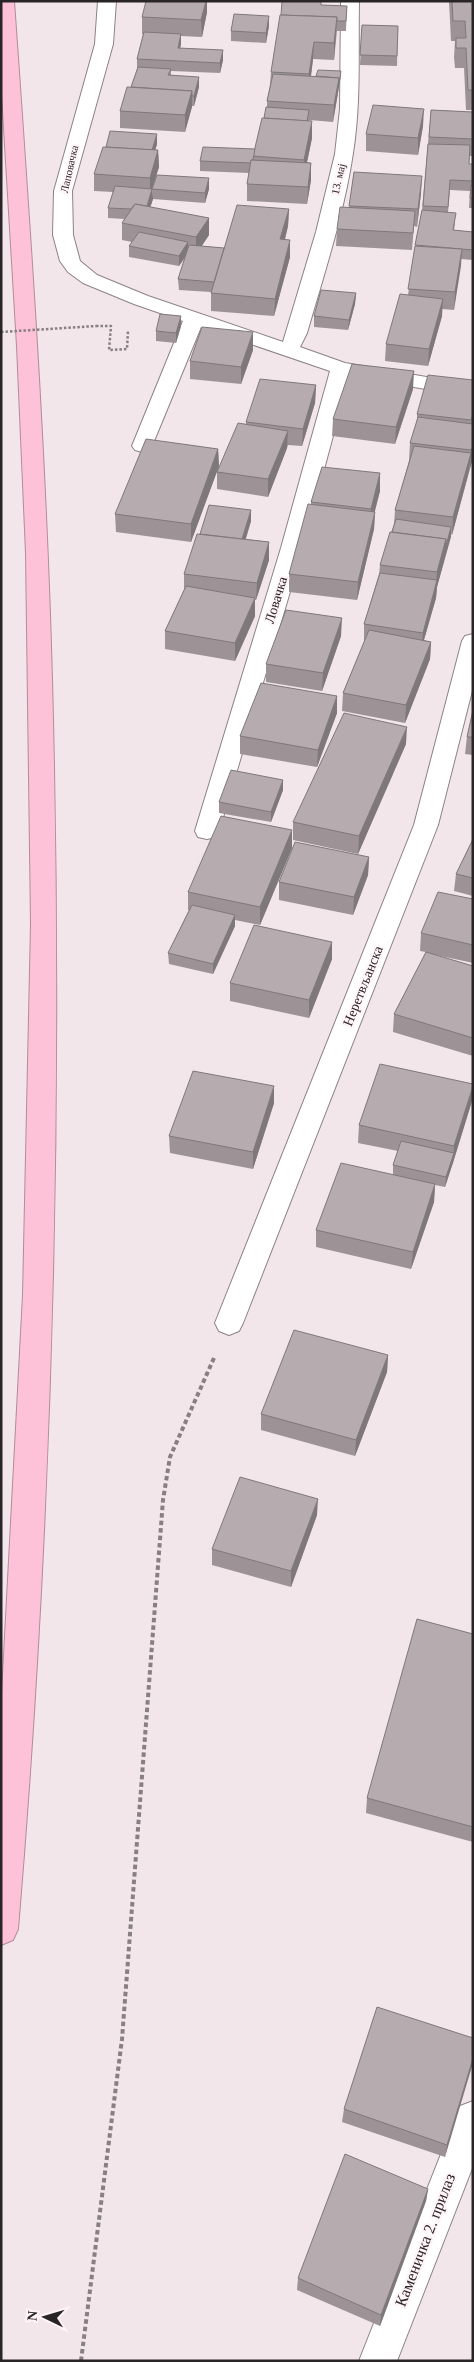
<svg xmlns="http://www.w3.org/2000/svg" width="474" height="2362" font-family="Georgia,serif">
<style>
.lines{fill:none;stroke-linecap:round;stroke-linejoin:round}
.minor-casing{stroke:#8c8285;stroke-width:2}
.motorway-casing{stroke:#b38b9a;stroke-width:2}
.path-far1{stroke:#877f82;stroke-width:2.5;stroke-dasharray:2.5 2;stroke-linecap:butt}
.path{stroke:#877f82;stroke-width:4;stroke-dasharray:4.5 3;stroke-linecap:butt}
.minor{fill:#fff;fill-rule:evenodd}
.motorway{fill:#fdc2d8;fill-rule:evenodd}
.path-bridge{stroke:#877f82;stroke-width:2.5;stroke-dasharray:2.5 2;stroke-linecap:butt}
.wall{fill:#9d9396}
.shaded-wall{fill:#7f787a}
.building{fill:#b6abaf;stroke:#7f787a}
.labels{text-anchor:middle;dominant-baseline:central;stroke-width:4.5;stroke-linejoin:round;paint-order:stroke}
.far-street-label{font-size:11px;fill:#292527;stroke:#fff4f7}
.street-label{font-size:14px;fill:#292527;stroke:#fff4f7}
.near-street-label{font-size:16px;fill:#292527;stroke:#fff4f7}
</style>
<rect width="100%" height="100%" fill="#f2e6ea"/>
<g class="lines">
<defs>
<g id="minor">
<path d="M98,1H116L113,44L72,191L73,235L80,261L97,275L148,296L283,342L316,232L335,154L340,109L341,1H359C358,52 361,103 353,153C344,214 324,274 307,333L300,347L345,363L473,385V397L349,376L303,548L219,831L216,837L207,839L198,837L195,831L281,548L330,371L201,327L152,446L149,450L142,452L135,450L132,446L183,321L134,304L83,283L68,272L60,261L53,235L54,191L95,44Z"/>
<polygon points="473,634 473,687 438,825 243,1323 239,1331 229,1335 219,1331 215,1323 414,825 462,641 465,636"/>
<polygon points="473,2101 473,2166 397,2361 359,2361 460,2106"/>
</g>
<path id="motorway" d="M1,1H14C30,227 46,453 52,679C63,1095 53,1514 18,1929L13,1940L1,1945V1712L23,1295L31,924L26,553L17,346L1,78Z"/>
</defs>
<use href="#minor" class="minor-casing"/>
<use href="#motorway" class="motorway-casing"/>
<polyline class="path-far1" points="96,326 111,326 109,350 127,349 128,331"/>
<polyline class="path" points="81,2361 122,2039 163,1500 170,1457 214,1358"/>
<use href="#minor" class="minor"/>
<use href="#motorway" class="motorway"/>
<polyline class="path-bridge" points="1,332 96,326"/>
</g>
<g class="wall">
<polygon points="449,1 473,1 473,110 466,110 464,68 455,68 454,57 455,41 451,41"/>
<polygon points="321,5 347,6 346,31 337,31 334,60 313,59 311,76 316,76 341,71 340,81 333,122 309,120 312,138 307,162 311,163 311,180 307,204 247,201 247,184 249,173 200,171 200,161 255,149 267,108 267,101 270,85 271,72"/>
<polygon points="207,12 202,37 181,36 181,44 180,48 223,60 220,73 171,71 171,75 199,87 194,106 192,106 185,132 120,128 120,111 131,87 137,69 137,59 143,34 142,34 142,17"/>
<polygon points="362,25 398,26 397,66 360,65"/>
<polygon points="269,26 266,43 231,41 231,31"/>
<polygon points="431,110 473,112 473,156 469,156 469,164 473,164 473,208 469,208 470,191 450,190 448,212 455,223 454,230 473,232 473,260 461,259 454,310 442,309 442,316 428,366 385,361 386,344 408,295 415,246 422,210"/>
<polygon points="423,126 418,155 366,151 366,134"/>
<polygon points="157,134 157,144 155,150 158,150 159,167 152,189 153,199 150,207 209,218 209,235 202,246 224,248 289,209 288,226 285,240 290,240 290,257 274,316 211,311 211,292 179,290 178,279 185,258 179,266 129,257 129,246 132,242 122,240 122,223 124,219 108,218 108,208 113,192 94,191 94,174 106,147"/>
<polygon points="354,172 421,193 417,227 414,226 412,250 336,246 337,229 349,208"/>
<polygon points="152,189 209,189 205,203 153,199"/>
<polygon points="356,293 355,304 348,330 314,327 314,316"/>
<polygon points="181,316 181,326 176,343 156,341 156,331"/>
<polygon points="253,350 241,384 190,379 190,361"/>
<polygon points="473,380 473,458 452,535 451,534 437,587 436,598 424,640 431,642 430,659 405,723 342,711 343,693 364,642 364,624 379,574 380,565 394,524 395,510 409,461 410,443 417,420 417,414"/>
<polygon points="316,385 315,403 302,446 288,445 287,448 268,497 217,489 217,472 246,424 246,422"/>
<polygon points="413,389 395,444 332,436 333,419"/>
<polygon points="218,449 219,466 191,542 116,532 115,514"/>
<polygon points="380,473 380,491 374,512 375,512 374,529 357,600 289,592 289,574 311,505 311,502"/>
<polygon points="251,510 251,521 246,539 269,542 269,560 256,600 255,600 255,616 235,661 165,649 165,631 184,590 184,574 200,534"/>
<polygon points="341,636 322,691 266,682 266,664"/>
<polygon points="337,696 337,713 317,767 240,754 240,736"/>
<polygon points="473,710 473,755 465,754 467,737"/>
<polygon points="406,744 358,854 293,840 293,822"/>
<polygon points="283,780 283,790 271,822 219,813 219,802"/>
<polygon points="292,830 292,848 260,925 235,920 235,926 213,974 169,964 168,953 189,910 188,910 188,892"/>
<polygon points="473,839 473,896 454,891 456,874"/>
<polygon points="369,857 368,875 353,915 279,900 279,882"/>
<polygon points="473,899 473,963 427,953 473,966 473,1056 393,1032 394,1014 426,952 420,951 421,933"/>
<polygon points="332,942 332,959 309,1018 230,1001 230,983"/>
<polygon points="473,1084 472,1101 445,1187 435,1185 434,1202 411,1269 316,1247 316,1230 393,1175 393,1165 398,1151 358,1143 359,1125"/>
<polygon points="274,1103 253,1169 170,1153 169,1136"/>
<polygon points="388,1355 387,1372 355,1456 261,1430 261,1414"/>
<polygon points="317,1515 291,1587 212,1565 212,1549"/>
<polygon points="473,1634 473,1842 366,1813 367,1798"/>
<polygon points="473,2038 445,2157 342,2122 344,2109"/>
<polygon points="428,2189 426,2201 380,2326 297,2290 298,2278"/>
</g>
<g class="shaded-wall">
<polygon points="206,1 207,1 207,12 202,37 201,20"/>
<polygon points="269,16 269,26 266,43 266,33"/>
<polygon points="337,17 336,33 334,60 334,43"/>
<polygon points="181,34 181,44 178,58 178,48"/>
<polygon points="314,42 313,59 309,91 309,74"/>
<polygon points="223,50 223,60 220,73 220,63"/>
<polygon points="341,71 340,81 333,122 334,105"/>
<polygon points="199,77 199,87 194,106 194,96"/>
<polygon points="192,91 192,107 185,132 185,115"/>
<polygon points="424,109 423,126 418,155 418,138"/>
<polygon points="312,121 312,138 304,177 304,160"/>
<polygon points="157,134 157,144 151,165 151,155"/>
<polygon points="158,150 159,167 150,195 150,178"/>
<polygon points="311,163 311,180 307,204 308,187"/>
<polygon points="422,176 421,193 417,227 418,209"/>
<polygon points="209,178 209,189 205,203 205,193"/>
<polygon points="152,189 153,199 146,221 146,211"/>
<polygon points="289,209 288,226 280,257 280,239"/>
<polygon points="209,218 209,235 196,254 196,237"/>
<polygon points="290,240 290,257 274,316 275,299"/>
<polygon points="188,242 188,252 179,266 179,256"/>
<polygon points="462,249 461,266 454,310 455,292"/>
<polygon points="356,293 355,304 348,330 349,320"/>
<polygon points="443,299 442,316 428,366 429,349"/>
<polygon points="181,316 181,326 176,343 176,333"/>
<polygon points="253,332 253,350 241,384 241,367"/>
<polygon points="414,371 413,389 395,444 396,427"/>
<polygon points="316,385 315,403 302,446 303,429"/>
<polygon points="288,431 287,448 268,497 268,479"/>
<polygon points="473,446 473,458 470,468 471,450"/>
<polygon points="218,449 219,466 191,542 191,524"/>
<polygon points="471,453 469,471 452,535 453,517"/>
<polygon points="380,473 380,491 371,527 371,509"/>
<polygon points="251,510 251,521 240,556 240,546"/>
<polygon points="375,512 374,529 357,600 358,582"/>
<polygon points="451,527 451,537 437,587 436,598 421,650 423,633 436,584 437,572 446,539"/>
<polygon points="269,542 269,560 256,600 257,583"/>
<polygon points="255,598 255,616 235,661 235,643"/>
<polygon points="342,618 341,636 322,691 323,673"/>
<polygon points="431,642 430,659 405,723 406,705"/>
<polygon points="337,696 337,713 317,767 318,750"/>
<polygon points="407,727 406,744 358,854 359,836"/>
<polygon points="283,780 283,790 271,822 271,812"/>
<polygon points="292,830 292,848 260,925 260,907"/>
<polygon points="369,857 368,875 353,915 354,897"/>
<polygon points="235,915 235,926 213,974 213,964"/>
<polygon points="332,942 332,959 309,1018 309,1000"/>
<polygon points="274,1086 274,1103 253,1169 253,1152"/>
<polygon points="473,1086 472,1101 453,1163 454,1146"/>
<polygon points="454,1153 453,1163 445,1187 446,1177"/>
<polygon points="435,1184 434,1202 411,1269 413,1252"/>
<polygon points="388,1355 387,1372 355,1456 356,1440"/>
<polygon points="318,1499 317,1515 291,1587 291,1571"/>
<polygon points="473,2058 473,2063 445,2157 447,2145"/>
<polygon points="428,2189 426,2201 380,2326 381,2315"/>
</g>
<g class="building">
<polygon points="146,1 206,1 201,20 142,17"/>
<polygon points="282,1 321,1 321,5 347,6 346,21 337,21 337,17 281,15"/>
<polygon points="452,1 473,1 473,90 468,90 466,48 456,48 456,38 466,38 465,21 453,21"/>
<polygon points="234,14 269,16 266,33 231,31"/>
<polygon points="280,15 337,17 334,43 314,42 309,74 271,72"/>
<polygon points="362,25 398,26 397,56 360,55"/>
<polygon points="144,32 181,34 178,48 223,50 220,63 137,59"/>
<polygon points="138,67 171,69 168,75 199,77 194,96 192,96 192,91 131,87"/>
<polygon points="318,70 341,71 339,84 339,78 316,76"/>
<polygon points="273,74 339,78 334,105 267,101"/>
<polygon points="127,87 192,91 185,115 120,111"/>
<polygon points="373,105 424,109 418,138 366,134"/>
<polygon points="266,107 309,110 307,121 264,118"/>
<polygon points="431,110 473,112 473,139 429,137"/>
<polygon points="262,118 312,121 304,160 253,156"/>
<polygon points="110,131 157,134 152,150 106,147"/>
<polygon points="428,144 470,145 469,164 473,164 473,181 450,180 448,207 423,206"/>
<polygon points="103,147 158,150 150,178 94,174"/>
<polygon points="203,147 255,149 253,160 251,160 251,163 200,161"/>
<polygon points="251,160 311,163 308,187 247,184"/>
<polygon points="354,172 422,176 418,209 349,206"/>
<polygon points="157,175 209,178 205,193 152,189"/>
<polygon points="471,185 473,185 473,198 470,198"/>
<polygon points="115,186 152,189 147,206 135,204 131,209 108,208"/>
<polygon points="135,204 209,218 196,237 122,223"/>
<polygon points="237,205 289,209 280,239 290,240 275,299 211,293"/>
<polygon points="340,207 415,211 413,233 337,229"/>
<polygon points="422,210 456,213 453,230 473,232 473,250 415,245"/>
<polygon points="139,232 188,242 179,256 129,246"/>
<polygon points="189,245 224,248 214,282 178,279"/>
<polygon points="415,246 462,249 455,292 408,289"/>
<polygon points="321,290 356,293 349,320 314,316"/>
<polygon points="400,294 443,299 429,349 386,344"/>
<polygon points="160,314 181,316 176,333 156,331"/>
<polygon points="202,327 253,332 241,367 190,361"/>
<polygon points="352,364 414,371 396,427 333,419"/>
<polygon points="428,375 473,380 473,414 471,420 417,414"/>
<polygon points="260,379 316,385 303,429 246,422"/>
<polygon points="418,417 473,424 473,446 471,450 410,443"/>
<polygon points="238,423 288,431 268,479 217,472"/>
<polygon points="146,439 218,449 191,524 115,514"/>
<polygon points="414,446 471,453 453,517 395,510"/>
<polygon points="322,467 380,473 371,509 311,502"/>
<polygon points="308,504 375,512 358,582 289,574"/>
<polygon points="209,505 251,510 242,539 200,534"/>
<polygon points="396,519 451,527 446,546 446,539 392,532"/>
<polygon points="390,532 446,539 437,572 380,565"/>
<polygon points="197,534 269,542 257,583 184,574"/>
<polygon points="380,573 437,580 423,633 364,624"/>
<polygon points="186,586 255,598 235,643 165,631"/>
<polygon points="286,610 342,618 323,673 266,664"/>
<polygon points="369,630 431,642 406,705 343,693"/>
<polygon points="261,683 337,696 318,750 240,736"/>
<polygon points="473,710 473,737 467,737"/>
<polygon points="344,713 407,727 359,836 293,822"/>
<polygon points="231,770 283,780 271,812 219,802"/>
<polygon points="221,816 292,830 260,907 188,892"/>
<polygon points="473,839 473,878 456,874"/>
<polygon points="295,842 369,857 354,897 279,882"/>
<polygon points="438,892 473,899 473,945 421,933"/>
<polygon points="192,905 235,915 213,964 168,953"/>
<polygon points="254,925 332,942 309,1000 230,983"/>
<polygon points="426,952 473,966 473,1038 394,1014"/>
<polygon points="380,1064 473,1084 473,1086 454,1146 359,1125"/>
<polygon points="193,1071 274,1086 253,1152 169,1136"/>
<polygon points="401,1141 454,1153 446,1177 393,1165"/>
<polygon points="341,1163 435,1184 413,1252 316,1230"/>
<polygon points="294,1330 388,1355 356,1440 261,1414"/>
<polygon points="240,1477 318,1499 291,1571 212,1549"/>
<polygon points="417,1619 473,1634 473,1827 367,1798"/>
<polygon points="377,2007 473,2038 473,2058 447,2145 344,2109"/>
<polygon points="345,2154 428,2189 381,2315 298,2278"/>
</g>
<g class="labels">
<g class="far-street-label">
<text transform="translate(69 169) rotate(-77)">Лаповачка</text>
<text transform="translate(338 179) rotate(-77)">13. мај</text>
</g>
<g class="street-label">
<text transform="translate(276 600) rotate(-73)">Ловачка</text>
<text transform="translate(363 986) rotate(-68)">Неретвљанска</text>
</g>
<g class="near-street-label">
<text transform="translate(425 2240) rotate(-69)">Каменичка 2. прилаз</text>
</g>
</g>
<rect width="474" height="2362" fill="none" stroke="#292527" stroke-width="5"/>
<g transform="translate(45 2317) rotate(275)" stroke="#fff4f7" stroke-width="4" paint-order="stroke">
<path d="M0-4L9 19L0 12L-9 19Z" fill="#292527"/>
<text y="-8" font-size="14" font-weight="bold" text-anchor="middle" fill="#292527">N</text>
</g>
</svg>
